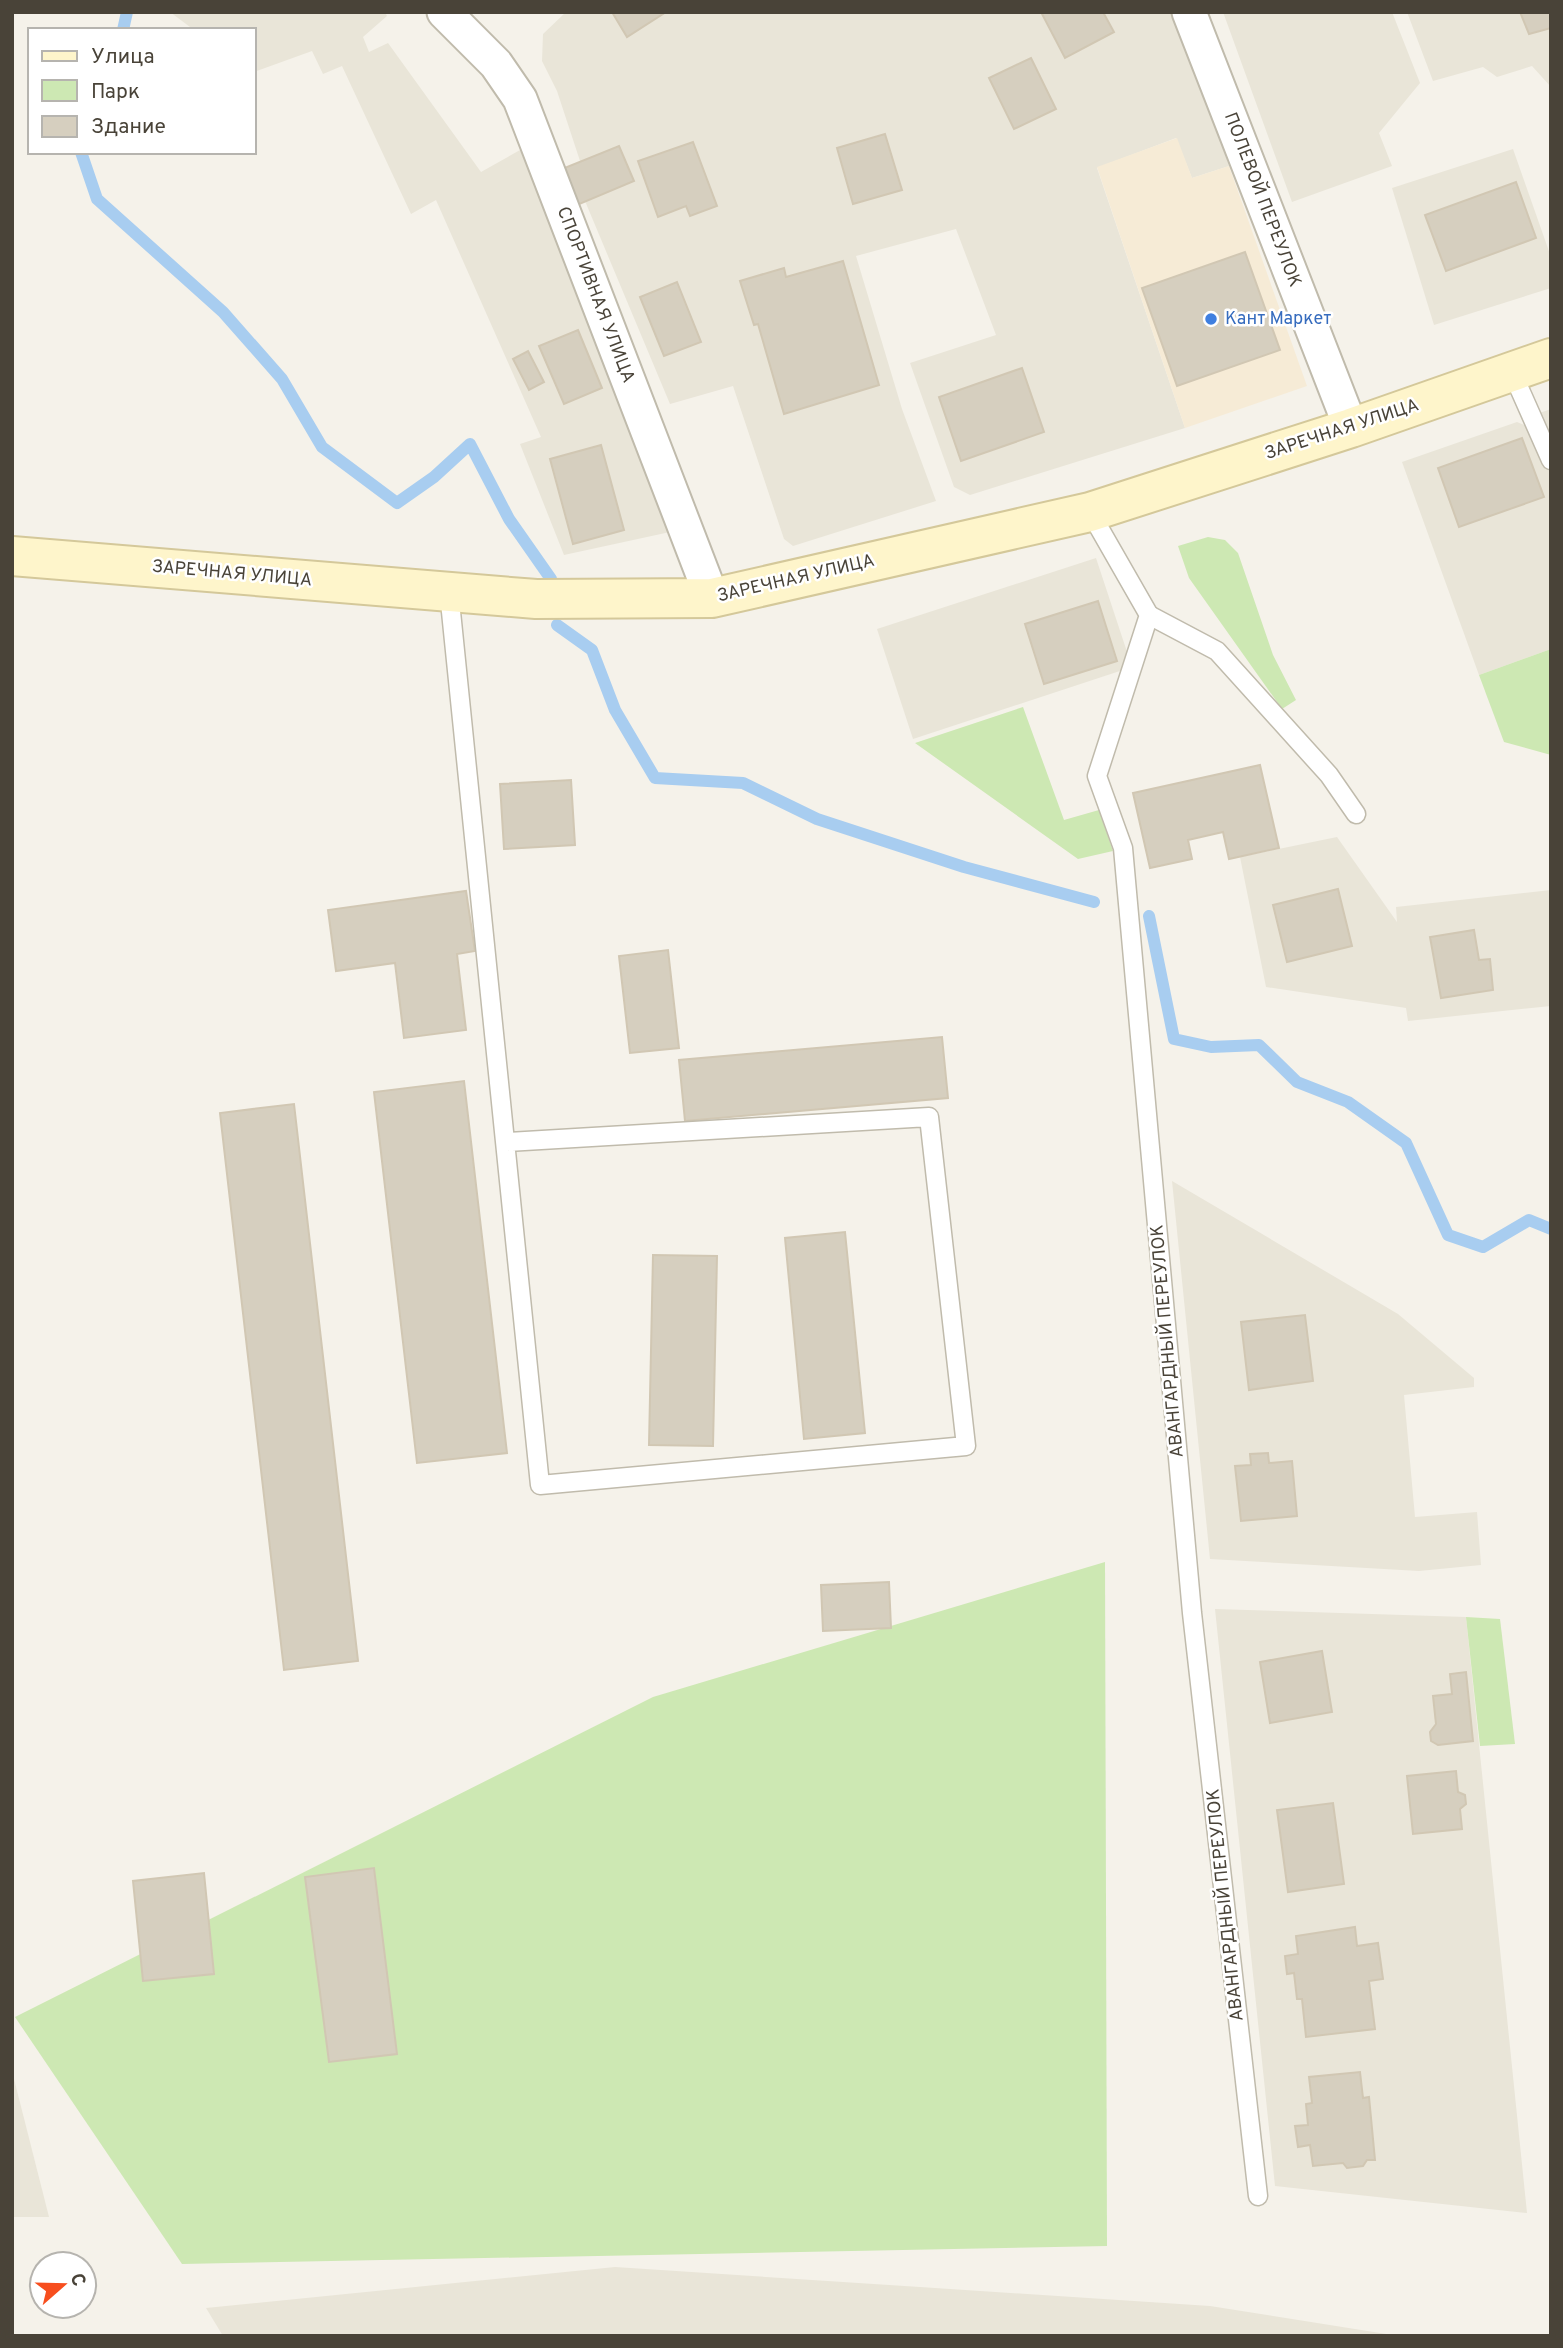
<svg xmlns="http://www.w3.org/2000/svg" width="1563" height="2348" font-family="Overpass,sans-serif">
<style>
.residential{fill:#e9e5d8}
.commercial{fill:#f6ebd6}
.green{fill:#cde8b3}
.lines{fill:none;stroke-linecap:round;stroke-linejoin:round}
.stream{stroke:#a8cdf0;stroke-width:12}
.building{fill:#d6cfbf;stroke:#d1c7b3;stroke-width:2}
.service-casing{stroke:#c0bbac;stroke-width:21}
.minor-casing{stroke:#c0bbac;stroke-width:37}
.secondary-casing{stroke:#d4c89a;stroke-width:42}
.service{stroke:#fff;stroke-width:18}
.minor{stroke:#fff;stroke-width:33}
.secondary{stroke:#fef5cb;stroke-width:38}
.shop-dot{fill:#3f7fe0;stroke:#fff;stroke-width:2.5}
.labels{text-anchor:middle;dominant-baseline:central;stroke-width:5;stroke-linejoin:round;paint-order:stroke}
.street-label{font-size:18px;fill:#494338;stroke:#fff}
.shop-label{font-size:18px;fill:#366cbe;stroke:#fff;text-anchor:start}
</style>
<rect width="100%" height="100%" fill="#f5f2ea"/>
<g class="residential">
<polygon points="170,12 385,12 387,16 363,37 369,52 388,43 481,172 520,150 633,416 670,532 564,555 520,444 541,437 436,200 411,214 342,66 323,74 312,51 254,72 254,30 194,30"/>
<polygon points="566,12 1178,12 1229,166 1192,178 1176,138 1097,168 1185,428 970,495 954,487 910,363 996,335 956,229 856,256 902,409 936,501 793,546 784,539 733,386 670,404 572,170 581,164 557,91 542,61 543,34"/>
<polygon points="1223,12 1392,12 1420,83 1379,133 1392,166 1292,202"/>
<polygon points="1407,12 1551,12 1551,87 1532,66 1497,77 1483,67 1433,81"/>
<polygon points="1513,149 1551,257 1551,288 1434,325 1392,188"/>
<polygon points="1551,409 1551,649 1479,675 1402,462 1517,422 1531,428 1528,417"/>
<polygon points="1096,558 1132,667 913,739 877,629"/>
<polygon points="1337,837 1397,922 1396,907 1551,890 1551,1006 1408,1021 1406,1008 1266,987 1240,857"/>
<polygon points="1172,1181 1398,1314 1474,1378 1474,1387 1404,1395 1415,1517 1477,1512 1481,1565 1419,1571 1210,1559"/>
<polygon points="1215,1609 1466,1617 1527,2213 1275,2186"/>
<polygon points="12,2071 49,2217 12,2217"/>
<polygon points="615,2267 1210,2306 1399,2336 223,2336 206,2308"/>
</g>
<polygon class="commercial" points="1177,138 1192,178 1229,166 1307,386 1185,428 1097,167"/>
<g class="green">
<polygon points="1208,537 1225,540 1238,553 1273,655 1296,700 1282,709 1189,578 1178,546"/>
<polygon points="1551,649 1551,755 1504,742 1479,675"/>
<polygon points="1023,707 1064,820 1099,810 1113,851 1078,859 915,743"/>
<polygon points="1105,1562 1107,2246 182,2264 15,2017 653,1697"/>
<polygon points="1466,1617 1500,1619 1515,1744 1480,1746"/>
</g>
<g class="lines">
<g class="stream">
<polyline points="123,30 127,12"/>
<polyline points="81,152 97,199 223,312 282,379 322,447 397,503 434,477 470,444 509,519 551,579"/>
<polyline points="557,625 592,650 615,710 655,778 743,783 817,819 964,867 1094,902"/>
<polyline points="1149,916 1174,1039 1211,1047 1259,1045 1297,1082 1348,1102 1406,1143 1448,1235 1483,1247 1529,1220 1551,1229"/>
</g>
</g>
<g class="building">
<polygon points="612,12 666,12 627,37"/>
<polygon points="1041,12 1103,12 1114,32 1065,58"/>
<polygon points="1520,12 1551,12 1551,28 1529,34"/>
<polygon points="1031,58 1056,109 1014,129 989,78"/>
<polygon points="885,134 902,190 853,204 837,148"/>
<polygon points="693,142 717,206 690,216 686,206 658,217 638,161"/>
<polygon points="619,146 634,181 577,205 562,169"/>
<polygon points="1516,182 1536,238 1446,271 1425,215"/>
<polygon points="1245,252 1280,350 1177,386 1142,288"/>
<polygon points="843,261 879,385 784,414 758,324 754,325 740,281 784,268 786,277"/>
<polygon points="677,282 701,342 664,356 640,297"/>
<polygon points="578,330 602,388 564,404 539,346"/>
<polygon points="528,351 544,382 529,390 513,359"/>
<polygon points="1022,368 1044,432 961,461 939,397"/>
<polygon points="1522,438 1544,497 1459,527 1438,468"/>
<polygon points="601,445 624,530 573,544 550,459"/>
<polygon points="1098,601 1117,661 1044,684 1025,624"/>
<polygon points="1260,765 1279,848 1229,859 1223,832 1188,840 1192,859 1150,868 1133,793"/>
<polygon points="571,780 575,845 504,849 500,784"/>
<polygon points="1338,889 1352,946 1287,962 1273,905"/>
<polygon points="466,891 475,951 457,954 466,1030 404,1038 395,963 336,971 328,910"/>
<polygon points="1474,930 1479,960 1490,959 1493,990 1441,998 1430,937"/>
<polygon points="668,950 679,1048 630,1053 619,956"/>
<polygon points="942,1037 948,1098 685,1121 679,1060"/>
<polygon points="464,1081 507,1453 417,1463 374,1092"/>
<polygon points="294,1104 358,1661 284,1670 220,1113"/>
<polygon points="845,1232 865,1433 804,1439 785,1238"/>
<polygon points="653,1255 717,1256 713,1446 649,1445"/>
<polygon points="1305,1315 1313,1381 1249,1390 1241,1322"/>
<polygon points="1268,1453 1269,1463 1292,1461 1297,1516 1241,1521 1235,1466 1251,1465 1250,1454"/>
<polygon points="889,1582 891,1628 823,1631 821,1585"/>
<polygon points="1322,1651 1332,1712 1270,1723 1260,1662"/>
<polygon points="1466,1672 1473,1741 1438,1745 1431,1741 1430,1732 1436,1724 1433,1696 1452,1694 1450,1674"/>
<polygon points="1456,1771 1458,1792 1465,1795 1466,1804 1460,1809 1462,1829 1413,1834 1407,1776"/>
<polygon points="1333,1803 1344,1884 1288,1892 1277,1810"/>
<polygon points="374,1868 397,2054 329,2062 305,1877"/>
<polygon points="204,1873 214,1974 143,1981 133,1881"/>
<polygon points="1355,1927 1357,1946 1378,1943 1383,1979 1369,1981 1375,2029 1306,2037 1302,1999 1297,1999 1294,1973 1287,1974 1285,1956 1298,1954 1296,1936"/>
<polygon points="1360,2072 1363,2098 1369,2097 1375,2160 1367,2160 1363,2166 1347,2168 1343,2163 1313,2166 1310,2145 1298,2147 1295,2126 1308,2125 1306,2104 1312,2103 1309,2077"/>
</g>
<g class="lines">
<defs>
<g id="service">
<polyline points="1512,372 1551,460"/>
<polyline points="1090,512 1149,615 1097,776 1123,848 1192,1613 1258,2196"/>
<polyline points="449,592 540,1485 966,1446 929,1117 507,1142"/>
<polyline points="1149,615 1217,651 1329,775 1356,814"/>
</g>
<g id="minor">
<polyline points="444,12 496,64 520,99 712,598"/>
<polyline points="1189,12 1351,428"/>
</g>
<polyline id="secondary" points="12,556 536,599 712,598 1090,512 1351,428 1551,358"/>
</defs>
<use href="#service" class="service-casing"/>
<use href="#minor" class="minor-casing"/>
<use href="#secondary" class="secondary-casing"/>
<use href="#service" class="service"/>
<use href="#minor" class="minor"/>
<use href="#secondary" class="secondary"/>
</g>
<circle class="shop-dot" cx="1211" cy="319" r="7"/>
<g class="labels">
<g class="street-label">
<text transform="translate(1262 200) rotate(69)">ПОЛЕВОЙ ПЕРЕУЛОК</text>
<text transform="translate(595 295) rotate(69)">СПОРТИВНАЯ УЛИЦА</text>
<text transform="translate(1342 430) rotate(-18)">ЗАРЕЧНАЯ УЛИЦА</text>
<text transform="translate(232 574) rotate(5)">ЗАРЕЧНАЯ УЛИЦА</text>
<text transform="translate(796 579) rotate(-13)">ЗАРЕЧНАЯ УЛИЦА</text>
<text transform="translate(1168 1341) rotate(-95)">АВАНГАРДНЫЙ ПЕРЕУЛОК</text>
<text transform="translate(1226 1905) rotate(-96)">АВАНГАРДНЫЙ ПЕРЕУЛОК</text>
</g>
<g class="shop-label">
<text x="1225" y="319">Кант Маркет</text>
</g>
</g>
<rect width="1563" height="2348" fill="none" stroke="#494338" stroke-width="28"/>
<rect x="28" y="28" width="228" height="126" fill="#ffffff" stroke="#b6b4af" stroke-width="2"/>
<rect x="42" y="51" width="35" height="10" fill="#fef5cb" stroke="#b6b4af" stroke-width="2"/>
<text x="91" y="63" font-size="21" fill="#494338">Улица</text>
<rect x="42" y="80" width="35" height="21" fill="#cde8b3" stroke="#b6b4af" stroke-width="2"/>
<text x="91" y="98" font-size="21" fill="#494338">Парк</text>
<rect x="42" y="116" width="35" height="21" fill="#d6cfbf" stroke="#b6b4af" stroke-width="2"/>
<text x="91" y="133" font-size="21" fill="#494338">Здание</text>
<g transform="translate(63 2285) rotate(70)"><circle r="33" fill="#ffffff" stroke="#b6b4af" stroke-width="2"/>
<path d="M0-5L12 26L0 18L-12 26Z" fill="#f74e1e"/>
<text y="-10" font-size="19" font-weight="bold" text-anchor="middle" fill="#494338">С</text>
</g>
</svg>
